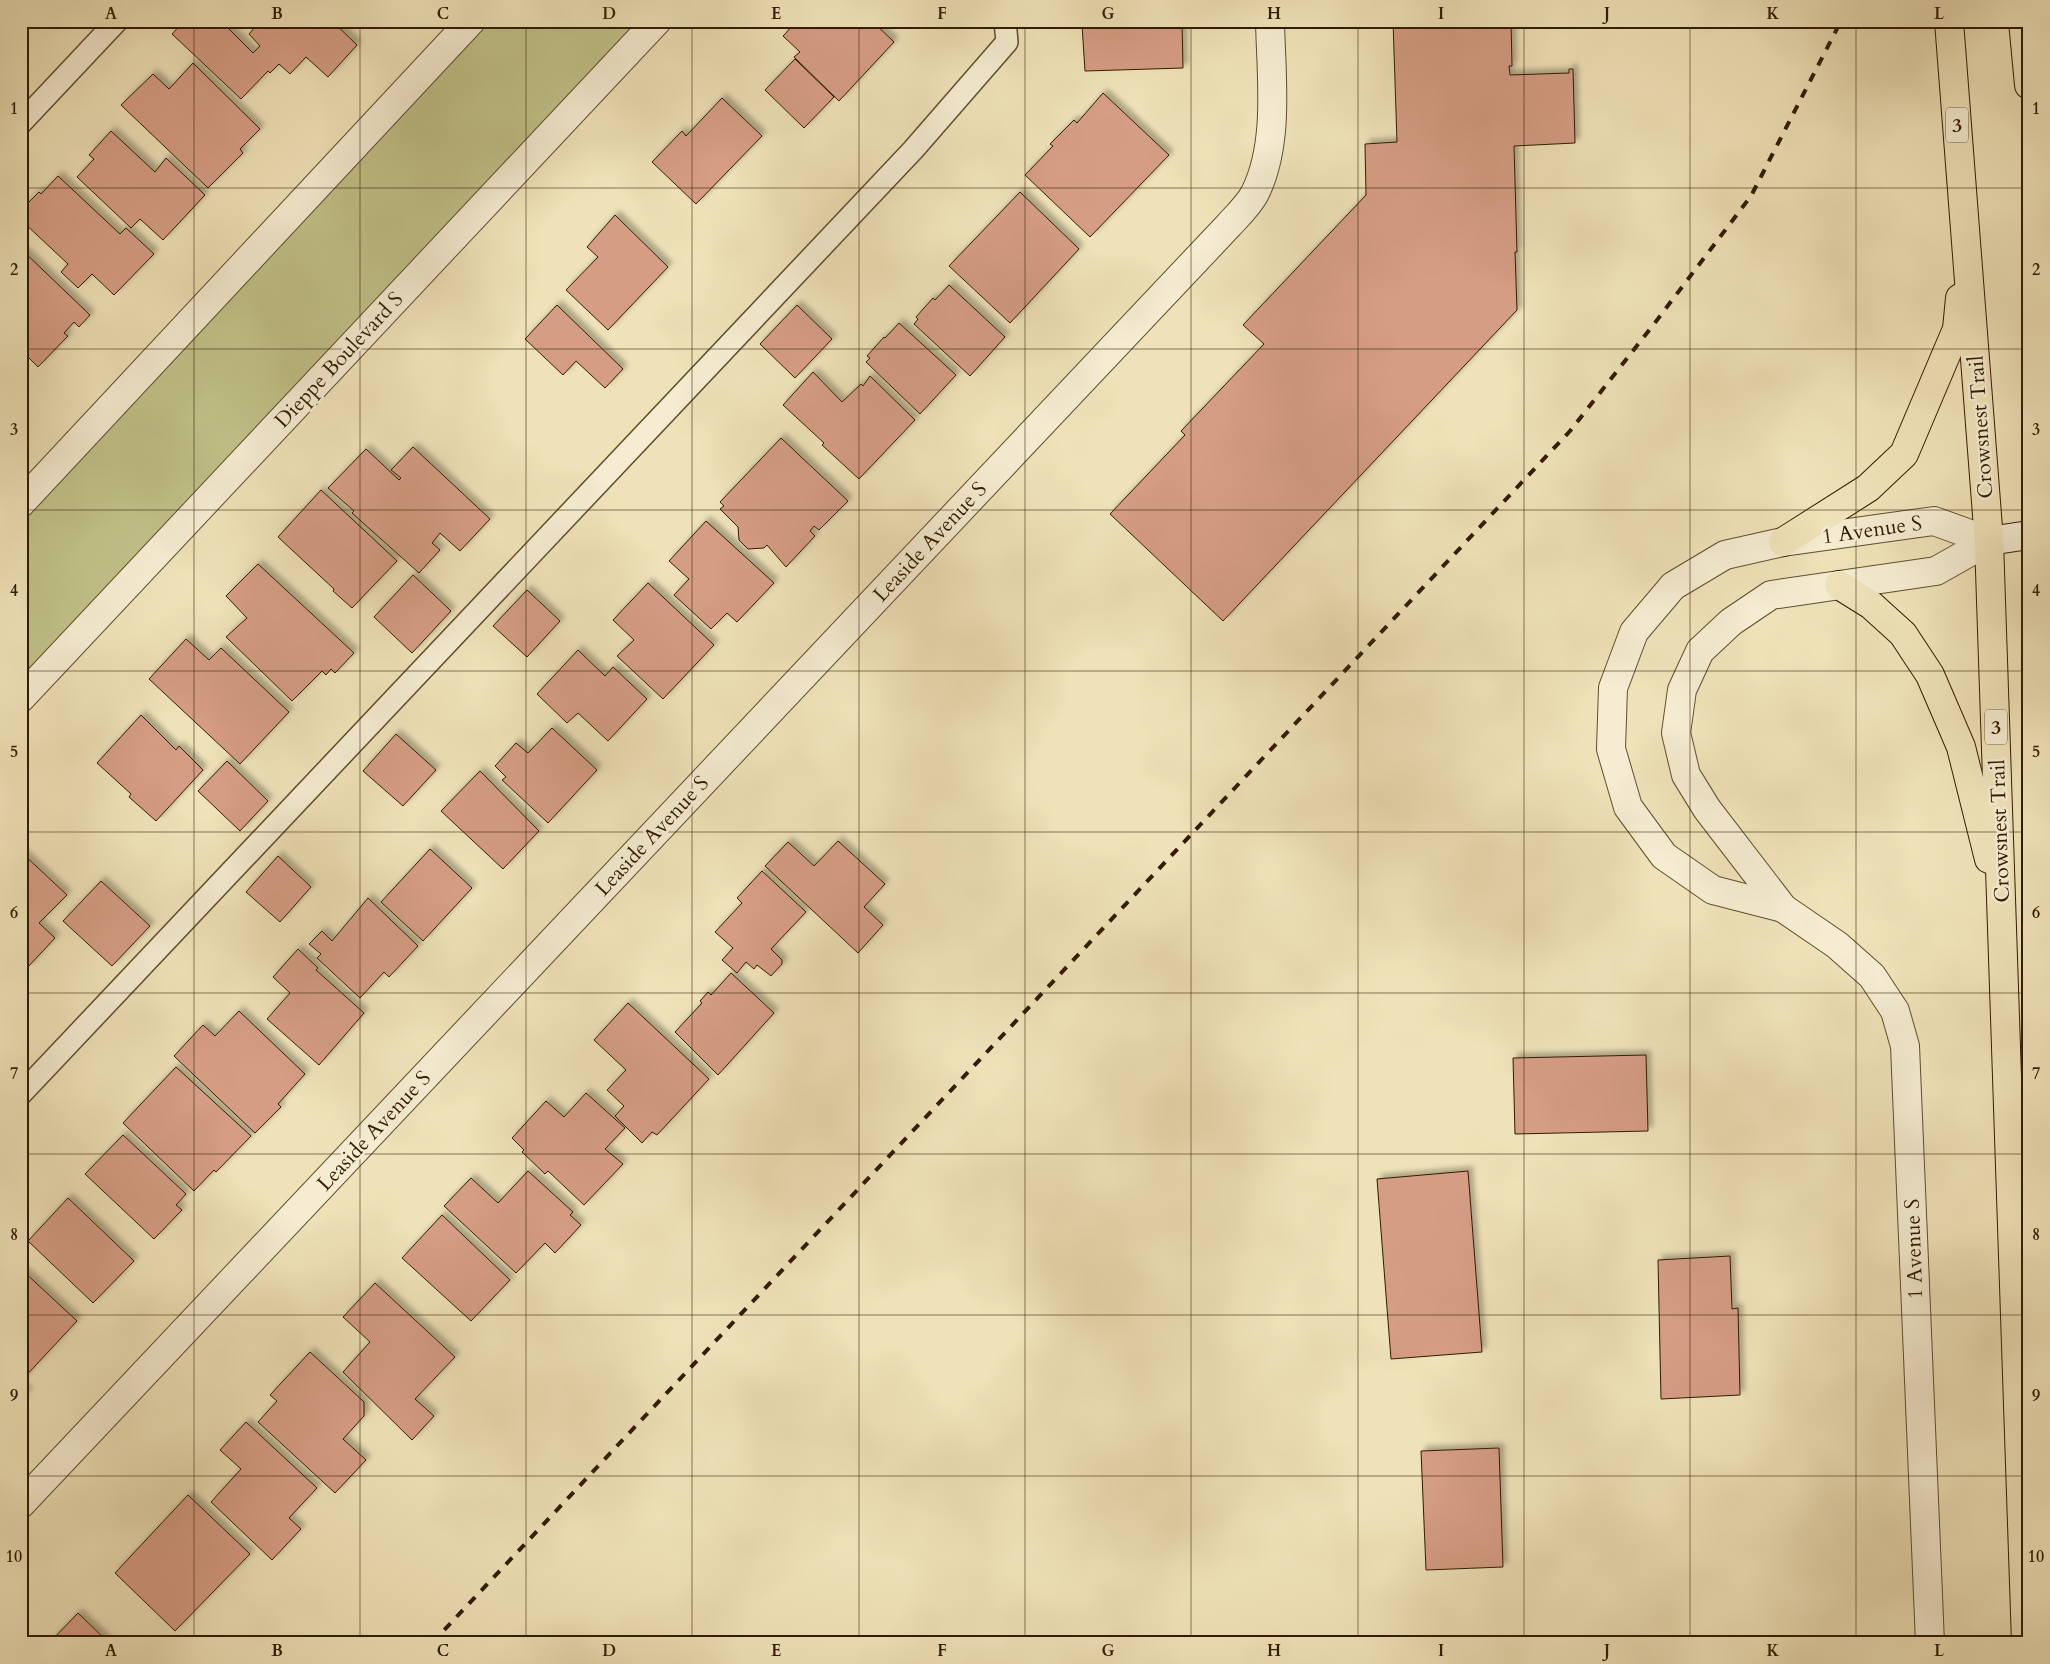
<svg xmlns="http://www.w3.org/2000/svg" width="2050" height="1664" font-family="Cardo,serif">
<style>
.green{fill:#c1c189;stroke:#7a6e44}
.building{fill:#d59d84;stroke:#321b00;filter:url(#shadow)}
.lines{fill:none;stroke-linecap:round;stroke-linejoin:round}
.lane-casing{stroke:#614d2e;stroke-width:24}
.street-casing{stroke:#614d2e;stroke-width:30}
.secondary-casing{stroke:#321b00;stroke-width:30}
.highway-casing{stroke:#321b00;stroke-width:30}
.lane{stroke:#f5ecd1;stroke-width:21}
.street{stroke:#f5ecd1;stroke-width:28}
.secondary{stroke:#f5ecd1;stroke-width:28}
.highway{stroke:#efe2b8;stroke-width:28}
.rail{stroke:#321b00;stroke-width:4;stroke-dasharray:9 9;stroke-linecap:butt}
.grid{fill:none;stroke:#321b00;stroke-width:1;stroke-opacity:0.55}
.labels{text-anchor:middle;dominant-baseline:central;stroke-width:5;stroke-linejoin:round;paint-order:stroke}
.shield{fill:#f5ecd1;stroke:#6c5a3f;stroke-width:1}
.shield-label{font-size:20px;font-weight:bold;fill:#321b00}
.street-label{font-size:21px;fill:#321b00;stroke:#f5ecd1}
.neatline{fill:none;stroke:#321b00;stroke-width:2}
.grid-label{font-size:16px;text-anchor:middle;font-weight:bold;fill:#321b00}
</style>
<defs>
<filter id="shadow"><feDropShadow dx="4.5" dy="-4.5" stdDeviation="2.5" flood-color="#0004"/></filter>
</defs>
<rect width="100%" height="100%" fill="#efe2b8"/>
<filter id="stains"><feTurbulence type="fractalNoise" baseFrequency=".004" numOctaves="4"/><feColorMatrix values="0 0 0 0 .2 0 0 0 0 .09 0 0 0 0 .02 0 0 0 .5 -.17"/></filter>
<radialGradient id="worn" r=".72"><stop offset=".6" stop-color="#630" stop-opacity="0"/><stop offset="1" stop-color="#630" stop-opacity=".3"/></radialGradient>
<polygon class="green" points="471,21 657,21 21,698 21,503"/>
<g class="building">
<polygon points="184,21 221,21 253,53 260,46 249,34 260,21 332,21 357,45 328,77 306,57 290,74 279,64 270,73 268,71 241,99 172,34"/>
<polygon points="797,21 872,21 894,42 839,101 794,57 800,52 783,36"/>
<polygon points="1089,21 1182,23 1183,68 1085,71 1082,25 1089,25"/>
<polygon points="1393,21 1511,21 1512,66 1509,66 1510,75 1569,73 1569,69 1573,69 1575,143 1514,146 1517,252 1515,252 1517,310 1223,621 1110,514 1185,435 1181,431 1264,344 1243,325 1366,195 1365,144 1397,142"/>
<polygon points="795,59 834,97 804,128 765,90"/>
<polygon points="193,63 260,129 240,149 243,153 208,188 121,105 153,74 169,89"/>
<polygon points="1103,93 1169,155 1090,237 1025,175 1053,146 1050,144 1074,120 1077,123"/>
<polygon points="722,98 762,136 696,204 652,162 682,131 686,136"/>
<polygon points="111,131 155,172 166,158 205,195 163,240 140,219 131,228 77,177 94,159 89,155"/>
<polygon points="58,176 120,234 126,228 154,254 114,295 92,274 78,288 61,272 68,264 21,220 21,210 39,192 41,194"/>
<polygon points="1020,192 1079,249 1010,323 949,266"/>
<polygon points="615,215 668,267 608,330 566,290 598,257 587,247"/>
<polygon points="21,249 90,315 79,327 74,322 64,333 68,336 38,367 21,350"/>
<polygon points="949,285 1005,337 970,376 914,324 918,319 916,317 933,298 935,300"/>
<polygon points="557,305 623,369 605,388 576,361 563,375 525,339"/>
<polygon points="797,305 832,339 795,378 760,344"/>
<polygon points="899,323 956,375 920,414 866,362 870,358 867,356 884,337 885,338"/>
<polygon points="813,372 842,402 861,384 863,386 870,376 915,420 859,479 822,445 824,443 783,405"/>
<polygon points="781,438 848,501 819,530 814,526 810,531 815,536 786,567 767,545 764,548 748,549 739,540 738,527 720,509 724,506 720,502"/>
<polygon points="413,447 490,519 460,551 440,533 432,543 440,550 419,573 352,513 354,511 328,488 366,449 399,480 401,478 391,470"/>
<polygon points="321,490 397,561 352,608 333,591 334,589 278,537"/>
<polygon points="706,521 774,583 737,622 727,613 711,629 674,595 689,579 669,561"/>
<polygon points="258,564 354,653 335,673 331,669 326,675 322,671 292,701 226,637 247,618 226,596"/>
<polygon points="413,575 451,611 412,653 374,617"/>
<polygon points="648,583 714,645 663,699 617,656 634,640 613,620"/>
<polygon points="527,590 560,621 527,657 493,626"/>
<polygon points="186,639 209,660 221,648 289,712 240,764 149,679"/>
<polygon points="578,650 605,676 613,667 647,699 608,741 578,713 567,723 537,694"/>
<polygon points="141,715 176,750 179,746 203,770 156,821 129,797 131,794 97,763"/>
<polygon points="552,728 597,770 548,823 502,780 506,777 495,766 516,743 528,753"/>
<polygon points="396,734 436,770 403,806 363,771"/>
<polygon points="227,761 268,801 240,831 198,791"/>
<polygon points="480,771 539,831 503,869 441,811"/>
<polygon points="838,841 885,884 864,907 883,925 858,953 765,866 788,842 814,866"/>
<polygon points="430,849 472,888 423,941 381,902"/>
<polygon points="21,852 67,895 39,923 55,938 27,968 21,962"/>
<polygon points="278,856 311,887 280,922 246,892"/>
<polygon points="762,871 806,912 771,949 782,960 782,964 771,976 757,965 754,969 746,962 737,973 722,960 733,948 715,932 742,903 737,898"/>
<polygon points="101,881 150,926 112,966 63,921"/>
<polygon points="368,898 418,946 389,977 384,972 360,998 317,958 321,954 309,944 322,931 332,941"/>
<polygon points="298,949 318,968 316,970 364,1013 319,1065 267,1019 290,993 273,977"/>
<polygon points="731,973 774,1013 718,1075 675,1032 702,1003 700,1001 708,992 711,995"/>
<polygon points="628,1003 709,1079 657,1135 652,1132 642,1143 615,1116 624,1106 607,1090 626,1070 594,1040"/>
<polygon points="239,1011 305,1074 278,1104 281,1107 255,1133 174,1056 203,1025 215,1036"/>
<polygon points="1646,1055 1648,1131 1515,1134 1513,1058"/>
<polygon points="176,1067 251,1136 216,1172 214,1170 194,1191 123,1123"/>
<polygon points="586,1093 625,1128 605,1149 623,1164 584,1205 548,1171 545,1174 522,1152 524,1150 512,1138 546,1101 564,1117"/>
<polygon points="123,1135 186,1194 176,1205 182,1210 154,1239 85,1174"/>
<polygon points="528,1171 573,1212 570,1215 581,1225 555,1253 545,1243 516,1273 444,1206 471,1178 498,1203"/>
<polygon points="1468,1171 1482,1352 1391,1359 1377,1179"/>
<polygon points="68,1198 134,1261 93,1303 28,1241"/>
<polygon points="442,1215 510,1280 471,1321 402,1258"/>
<polygon points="1730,1256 1732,1309 1738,1308 1740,1395 1661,1399 1658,1260"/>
<polygon points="21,1269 77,1321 21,1381"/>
<polygon points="375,1283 455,1357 415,1399 434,1416 412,1440 343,1372 370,1342 343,1317"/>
<polygon points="310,1352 364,1402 364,1416 343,1439 366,1460 335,1493 258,1422 277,1401 270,1395"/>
<polygon points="21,1386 28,1392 21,1399"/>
<polygon points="246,1422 317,1488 289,1518 301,1529 272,1560 211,1502 241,1469 220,1450"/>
<polygon points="1499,1448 1503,1567 1426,1570 1421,1451"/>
<polygon points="188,1495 250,1554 175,1631 115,1573"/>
<polygon points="78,1613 109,1643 49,1643"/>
</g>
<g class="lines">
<defs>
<g id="lane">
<polyline points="21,123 117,21"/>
<polyline points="21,1094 913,150 1007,42 1005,21"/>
</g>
<g id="street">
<polyline points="21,503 471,21"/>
<polyline points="21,698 657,21"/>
<polyline points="1783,908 1713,890 1664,856 1628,807 1611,749 1613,688 1634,632 1673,586 1725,555 1783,542 1934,521 1989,541"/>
<path d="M21,1504L1228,226C1237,216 1249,205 1255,193C1280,143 1271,75 1270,21"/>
<polyline points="1930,1643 1905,1046 1895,1011 1872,976 1837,945 1783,908 1707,809 1686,775 1676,733 1682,690 1700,651 1731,622 1771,595 1936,571 1989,541"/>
</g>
<polyline id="secondary" points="1989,541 2029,535"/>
<g id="highway">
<polyline points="1949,21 1989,541 2026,1643"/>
<polyline points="2023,21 2029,85"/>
<polyline points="1783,542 1868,488 1904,454 1957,329 1960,298"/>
<polyline points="1839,585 1871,605 1903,634 1930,675 1961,747 1989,859"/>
</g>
</defs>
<use href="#lane" class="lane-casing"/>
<use href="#street" class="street-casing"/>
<use href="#secondary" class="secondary-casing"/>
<use href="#highway" class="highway-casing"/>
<use href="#lane" class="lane"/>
<use href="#street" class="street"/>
<use href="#secondary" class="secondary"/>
<use href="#highway" class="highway"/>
<polyline class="rail" points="432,1643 1570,431 1654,324 1751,196 1841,21"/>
</g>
<path class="grid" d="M194,21V1643M360,21V1643M526,21V1643M692,21V1643M859,21V1643M1025,21V1643M1191,21V1643M1358,21V1643M1524,21V1643M1690,21V1643M1856,21V1643M21,188H2029M21,349H2029M21,510H2029M21,671H2029M21,832H2029M21,993H2029M21,1154H2029M21,1315H2029M21,1476H2029"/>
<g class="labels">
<g class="shield">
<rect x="1946" y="107.5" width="22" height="35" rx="4"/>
<rect x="1985" y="709.5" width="22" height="35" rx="4"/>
</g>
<g class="shield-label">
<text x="1957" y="125">3</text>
<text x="1996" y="727">3</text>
</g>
<g class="street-label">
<text transform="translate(339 360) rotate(-47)">Dieppe Boulevard S</text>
<text transform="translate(1981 427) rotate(-94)">Crowsnest Trail</text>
<text transform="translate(1872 530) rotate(-8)">1 Avenue S</text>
<text transform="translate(930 542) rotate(-47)">Leaside Avenue S</text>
<text transform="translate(2000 831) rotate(-92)">Crowsnest Trail</text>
<text transform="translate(652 836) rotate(-47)">Leaside Avenue S</text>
<text transform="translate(374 1131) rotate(-47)">Leaside Avenue S</text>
<text transform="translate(1914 1249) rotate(-92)">1 Avenue S</text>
</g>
</g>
<rect width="2050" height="1664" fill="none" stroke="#efe2b8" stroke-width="55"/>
<rect x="28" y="28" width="1994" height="1608" class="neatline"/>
<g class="grid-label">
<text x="111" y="19">A</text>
<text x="277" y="19">B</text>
<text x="443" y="19">C</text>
<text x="609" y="19">D</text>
<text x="776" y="19">E</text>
<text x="942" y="19">F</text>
<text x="1108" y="19">G</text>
<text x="1274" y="19">H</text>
<text x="1441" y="19">I</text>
<text x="1607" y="19">J</text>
<text x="1773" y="19">K</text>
<text x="1939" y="19">L</text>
<text x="14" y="114">1</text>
<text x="2036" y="114">1</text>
<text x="14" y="275">2</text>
<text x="2036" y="275">2</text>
<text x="14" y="435">3</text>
<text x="2036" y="435">3</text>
<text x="14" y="596">4</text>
<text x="2036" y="596">4</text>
<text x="14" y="757">5</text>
<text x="2036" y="757">5</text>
<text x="14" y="918">6</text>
<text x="2036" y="918">6</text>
<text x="14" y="1079">7</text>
<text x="2036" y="1079">7</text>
<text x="14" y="1240">8</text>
<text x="2036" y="1240">8</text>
<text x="14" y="1401">9</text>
<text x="2036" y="1401">9</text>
<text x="14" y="1562">10</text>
<text x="2036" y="1562">10</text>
<text x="111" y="1656">A</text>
<text x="277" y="1656">B</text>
<text x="443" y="1656">C</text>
<text x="609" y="1656">D</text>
<text x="776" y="1656">E</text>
<text x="942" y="1656">F</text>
<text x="1108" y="1656">G</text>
<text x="1274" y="1656">H</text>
<text x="1441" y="1656">I</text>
<text x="1607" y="1656">J</text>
<text x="1773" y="1656">K</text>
<text x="1939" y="1656">L</text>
</g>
<rect width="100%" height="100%" filter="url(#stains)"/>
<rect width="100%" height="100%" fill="url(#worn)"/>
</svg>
